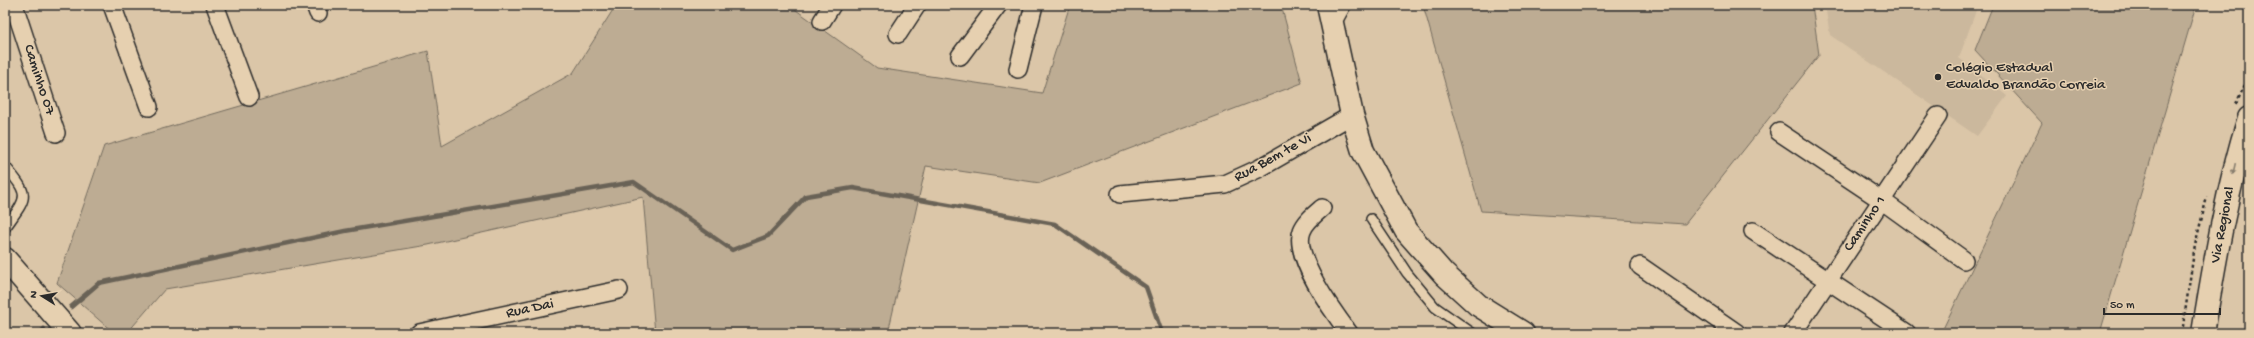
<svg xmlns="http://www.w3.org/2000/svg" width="2254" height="338" font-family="'Gochi Hand',sans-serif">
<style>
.built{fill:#cbb89d}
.green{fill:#bdac93;stroke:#746c5f}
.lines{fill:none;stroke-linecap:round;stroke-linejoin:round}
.stream{stroke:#696257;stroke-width:4.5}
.service-casing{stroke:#2b2b2b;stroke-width:12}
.minor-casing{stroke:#2b2b2b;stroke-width:20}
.secondary-casing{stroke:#2b2b2b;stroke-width:25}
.primary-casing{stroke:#2b2b2b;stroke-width:25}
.path{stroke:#2b2b2b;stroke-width:2.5;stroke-dasharray:3 3;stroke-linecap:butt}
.service{stroke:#e6d0b0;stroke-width:9}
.minor{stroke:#e6d0b0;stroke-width:17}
.secondary{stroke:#e6d0b0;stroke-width:22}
.primary{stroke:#e6d0b0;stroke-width:22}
.oneway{fill:#887e6e}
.poi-dot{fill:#2b2b2b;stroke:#e6d0b0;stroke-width:1.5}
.labels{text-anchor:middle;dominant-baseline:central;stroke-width:3;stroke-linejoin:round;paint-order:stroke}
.poi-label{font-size:15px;fill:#2b2b2b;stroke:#e6d0b0;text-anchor:start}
.street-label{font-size:15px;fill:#2b2b2b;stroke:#e6d0b0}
</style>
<rect width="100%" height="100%" fill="#dbc6a8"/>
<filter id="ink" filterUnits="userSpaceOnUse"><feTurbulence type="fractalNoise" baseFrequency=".025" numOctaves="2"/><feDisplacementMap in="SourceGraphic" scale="8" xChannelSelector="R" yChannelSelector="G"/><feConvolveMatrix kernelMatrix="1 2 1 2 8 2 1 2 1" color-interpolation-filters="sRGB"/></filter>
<g filter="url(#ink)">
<polygon class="built" points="1825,5 1978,5 1959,58 2007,96 1977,136 1830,35"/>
<g class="green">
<polygon points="616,5 789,5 877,68 1042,93 1070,5 1281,5 1302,83 1040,183 926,166 888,333 655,333 643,197 428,245 165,289 127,333 114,333 57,283 104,146 428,51 442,146 573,73"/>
<polygon points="1423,5 1812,5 1819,55 1685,224 1481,211"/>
<polygon points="1993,5 2196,5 2100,333 1941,333 2042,123 1975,50"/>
</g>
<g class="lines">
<g class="stream">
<polyline points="71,307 99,283 345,231 634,182 732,250 768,236 806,196 853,188 1055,224 1146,287 1162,333"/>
<polyline points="40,333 44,329"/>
</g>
<defs>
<g id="service">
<path d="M5,166C31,197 28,196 5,228"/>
<polyline points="1371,219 1407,273 1435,307 1472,333"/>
</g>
<g id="minor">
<polyline points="14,5 56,133"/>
<polyline points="112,5 149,107"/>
<polyline points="215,5 249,97"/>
<polyline points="315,5 318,13"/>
<polyline points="822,21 832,5"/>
<polyline points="1332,23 1342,5"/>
<polyline points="898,34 917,5"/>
<polyline points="960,56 998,5"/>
<polyline points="1018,69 1034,5"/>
<polyline points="1779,132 1881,200 1964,260"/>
<polyline points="1120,194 1225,184 1260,168 1352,115"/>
<path d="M1322,208C1315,214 1305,222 1302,231C1292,256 1334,313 1349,333"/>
<polyline points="1753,231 1907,333"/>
<polyline points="1640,266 1737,333"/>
<polyline points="419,333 619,290"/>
<polyline points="1793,333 1938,116"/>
</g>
<g id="secondary">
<polyline points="1328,5 1352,115 1363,151 1406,231 1444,274 1478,305 1523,333"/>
<polyline points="5,259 70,333"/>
</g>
<path id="primary" d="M2203,333C2215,260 2227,188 2249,118"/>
</defs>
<use href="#service" class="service-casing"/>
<use href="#minor" class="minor-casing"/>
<use href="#secondary" class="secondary-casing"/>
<use href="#primary" class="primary-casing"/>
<g class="path">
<polyline points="2236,104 2249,76"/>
<polyline points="2182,333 2195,245 2207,197"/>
</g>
<use href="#service" class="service"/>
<use href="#minor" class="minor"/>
<use href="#secondary" class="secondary"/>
<use href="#primary" class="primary"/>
</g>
<defs><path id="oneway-solid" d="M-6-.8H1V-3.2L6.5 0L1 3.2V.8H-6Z"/></defs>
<use class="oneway" href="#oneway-solid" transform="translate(2234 169) rotate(103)"/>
</g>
<circle class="poi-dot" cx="1938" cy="77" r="4"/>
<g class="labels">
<g class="poi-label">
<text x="1946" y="68">Colégio Estadual<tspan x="1946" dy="17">Edvaldo Brandão Correia</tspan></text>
</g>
<g class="street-label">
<text transform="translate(39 80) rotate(72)">Caminho 07</text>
<text transform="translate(1273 158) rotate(-29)">Rua Bem te Vi</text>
<text transform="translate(1865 224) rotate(-56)">Caminho 1</text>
<text transform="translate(2223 225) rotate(-79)">Via Regional</text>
<text transform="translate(530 309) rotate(-12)">Rua Dai</text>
</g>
</g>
<rect width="2254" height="338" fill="none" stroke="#e6d0b0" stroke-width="20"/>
<rect x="10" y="10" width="2234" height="318" fill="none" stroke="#2b2b2b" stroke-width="1.5" filter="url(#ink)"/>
<g transform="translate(42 296) rotate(281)" stroke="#e6d0b0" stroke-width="3" paint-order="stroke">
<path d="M0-3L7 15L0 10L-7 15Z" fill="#2b2b2b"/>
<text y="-6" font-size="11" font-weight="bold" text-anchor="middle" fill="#2b2b2b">N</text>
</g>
<path d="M2104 308v6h116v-6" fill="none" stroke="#2b2b2b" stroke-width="2"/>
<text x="2110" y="308" font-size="12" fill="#2b2b2b" stroke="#e6d0b0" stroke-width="3" paint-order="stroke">50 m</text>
</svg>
